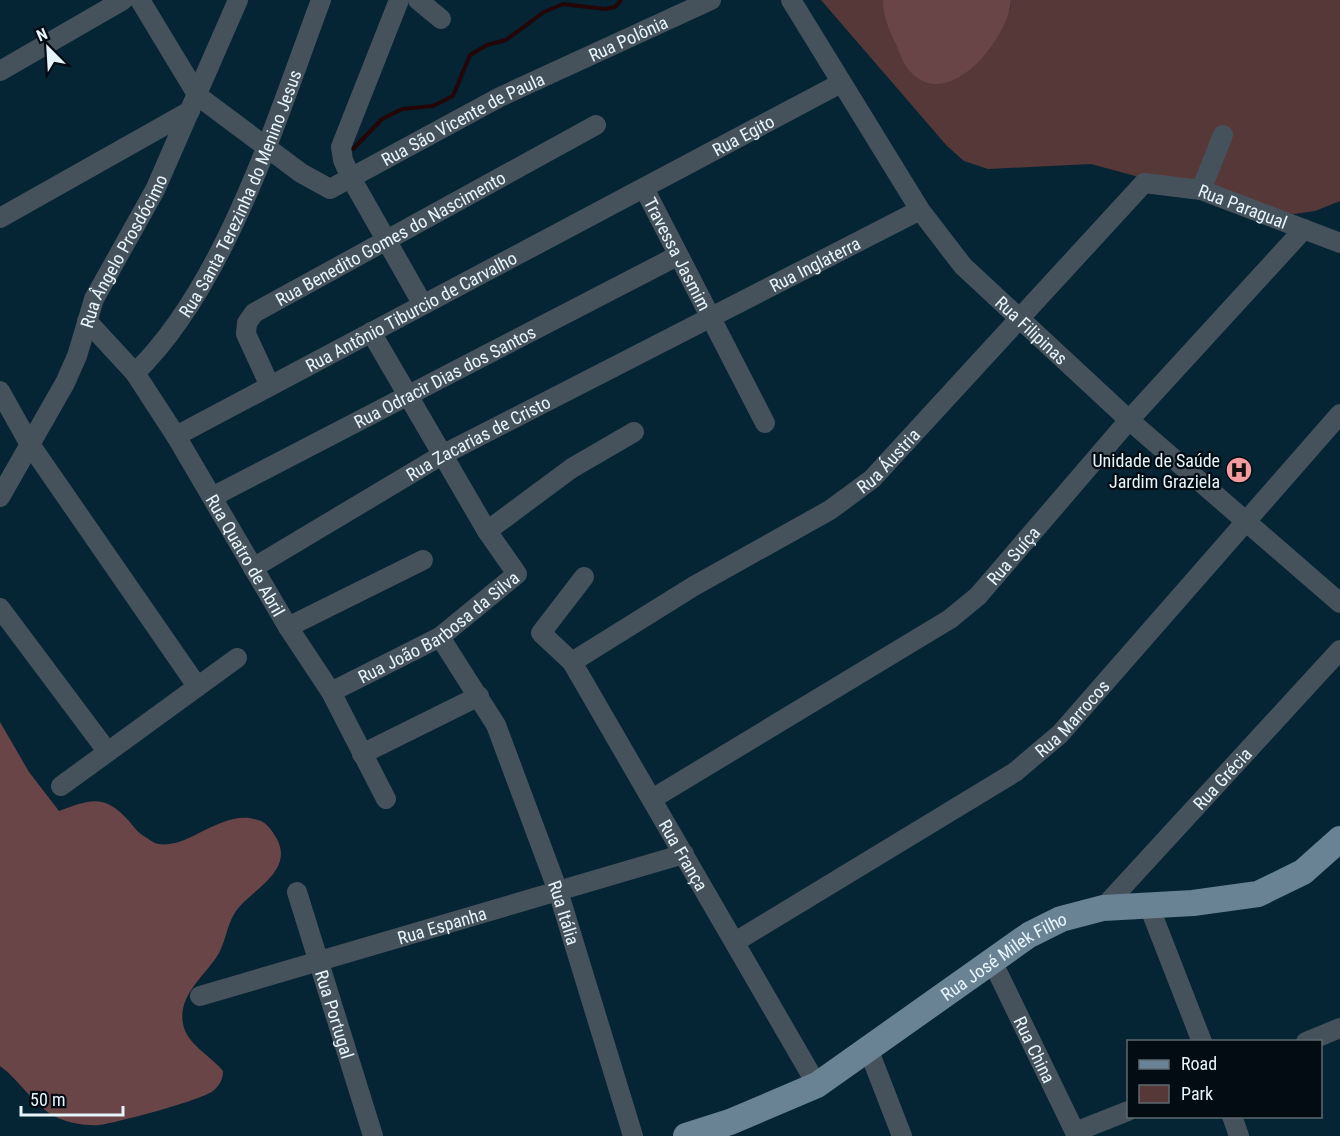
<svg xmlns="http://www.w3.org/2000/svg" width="1340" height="1136" font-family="'Roboto Condensed',sans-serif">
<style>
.green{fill:#573839}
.forest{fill:#6a4547}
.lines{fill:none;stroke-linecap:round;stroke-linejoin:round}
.stream{stroke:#240609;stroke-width:4}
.minor{stroke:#46525b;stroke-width:20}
.major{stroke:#698394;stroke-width:26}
.labels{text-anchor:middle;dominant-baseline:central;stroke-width:4.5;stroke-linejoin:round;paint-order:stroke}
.street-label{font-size:18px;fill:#e6f4fc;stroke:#030c13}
.poi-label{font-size:18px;fill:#e6f4fc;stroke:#030c13;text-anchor:end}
</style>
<rect width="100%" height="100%" fill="#052434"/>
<path class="green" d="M821,0H883L915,76C966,101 988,45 1010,9L1011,0H1340V201L1315,211L1294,214L1260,210L1091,164L988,169L964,161L947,146Z"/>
<g class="forest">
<path d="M883,0H1011C1009,36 954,108 915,76C905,68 900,55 896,44C889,30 883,16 883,0Z"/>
<path d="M0,722L29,772L59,811C89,800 104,793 128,820C134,827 139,834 147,838C150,840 155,844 159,844C190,849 222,808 258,820C268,823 272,831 277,839C294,872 251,890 236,911C227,924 226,940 219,953C205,977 175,996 184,1028C190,1046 212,1057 223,1071C223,1079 220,1085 213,1091C202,1100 116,1123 99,1125C85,1126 70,1123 58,1118C34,1107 21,1081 0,1066Z"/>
</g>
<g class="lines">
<polyline class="stream" points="353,149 382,119 402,109 433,106 453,96 470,55 487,45 506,40 544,12 563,4 605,9 615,7 621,0"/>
<g class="minor">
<path id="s1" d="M140,0L198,96L301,173L330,189L500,97L711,0"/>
<polyline points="399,0 341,147 343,160 351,178 422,303"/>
<polyline points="418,0 441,19"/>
<path id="s2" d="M791,0L920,210L963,266L1129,420L1340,603"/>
<polyline points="0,71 123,0"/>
<path id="s3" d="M644,188L765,423"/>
<polyline points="1201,190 1223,135"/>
<polyline points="0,218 190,111"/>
<path id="s4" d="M87,321L135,373L176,436L288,627L331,692L386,799"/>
<path id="s5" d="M135,373C226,285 277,117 321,0"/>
<path id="s6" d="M270,386L246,334L247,323L254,313L596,125"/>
<polyline points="0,391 29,443 197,686"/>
<path id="s7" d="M176,436L841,83"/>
<path id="s8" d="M0,497L65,383L77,356L94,299L155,190L238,0"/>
<path id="s9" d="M212,497L677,256"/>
<polyline points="487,531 572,468 634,432"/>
<path id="s10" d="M253,568L442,455L920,210"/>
<path id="s11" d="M584,577L541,633L572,662L817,1085"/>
<polyline points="0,608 107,751"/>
<polyline points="288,627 423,560"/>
<path id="s12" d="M440,637L496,725L558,891L633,1136"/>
<path id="s13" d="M572,662L694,586L830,510L872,479L1144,183L1201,190L1340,243"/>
<path id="s14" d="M331,692L440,637L517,574L487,531L371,332"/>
<polyline points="362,754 479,696"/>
<polyline points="61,786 237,658"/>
<path id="s15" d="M652,799L950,619L978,596L1129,420L1304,229"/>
<path id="s16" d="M297,892L373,1136"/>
<polyline points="1149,906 1202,1042"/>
<path id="s17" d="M1103,908L1340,650"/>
<path id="s18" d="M735,942L1015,772L1060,734L1340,414"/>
<path id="s19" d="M993,963L1077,1136"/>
<path id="s20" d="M200,996L684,854"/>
<polyline points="1306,1042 1340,1028"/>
<polyline points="869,1051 902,1136"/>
<polyline points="1232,1116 1239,1136"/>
<polyline points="1075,1132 1128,1111"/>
</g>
<path class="major" id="s21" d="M686,1136L730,1122L817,1085L1029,935L1061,919L1103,908L1193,903L1258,894L1303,872L1340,839"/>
</g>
<defs>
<symbol id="hospital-disc" viewBox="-11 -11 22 22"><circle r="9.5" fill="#f49b9f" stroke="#030c13"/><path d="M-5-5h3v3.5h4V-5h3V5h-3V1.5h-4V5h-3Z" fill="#111"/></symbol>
</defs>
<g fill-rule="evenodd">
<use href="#hospital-disc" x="1224" y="455" width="30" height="30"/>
</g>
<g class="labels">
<g class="street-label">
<text stroke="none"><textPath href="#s1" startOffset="608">Rua Polônia</textPath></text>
<text stroke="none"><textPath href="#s1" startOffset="424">Rua São Vicente de Paula</textPath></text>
<text stroke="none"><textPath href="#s7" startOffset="642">Rua Egito</textPath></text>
<text stroke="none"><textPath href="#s5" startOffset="210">Rua Santa Terezinha do Menino Jesus</textPath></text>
<text stroke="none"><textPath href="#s13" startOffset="856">Rua Paragual</textPath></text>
<text stroke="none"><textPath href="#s6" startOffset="236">Rua Benedito Gomes do Nascimento</textPath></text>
<text stroke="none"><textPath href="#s8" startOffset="276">Rua Ângelo Prosdócimo</textPath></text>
<text stroke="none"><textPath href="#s3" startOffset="74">Travessa Jasmim</textPath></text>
<text stroke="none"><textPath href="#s10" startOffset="639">Rua Inglaterra</textPath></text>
<text stroke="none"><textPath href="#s7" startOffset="266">Rua Antônio Tiburcio de Carvalho</textPath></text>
<text stroke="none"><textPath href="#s2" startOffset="411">Rua Filipinas</textPath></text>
<text stroke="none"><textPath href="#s9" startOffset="262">Rua Odracir Dias dos Santos</textPath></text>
<text stroke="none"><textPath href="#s10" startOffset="260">Rua Zacarias de Cristo</textPath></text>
<text stroke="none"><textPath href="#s13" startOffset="376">Rua Áustria</textPath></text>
<text stroke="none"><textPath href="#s4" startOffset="284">Rua Quatro de Abril</textPath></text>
<text stroke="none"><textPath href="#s15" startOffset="438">Rua Suíça</textPath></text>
<text stroke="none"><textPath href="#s14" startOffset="126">Rua João Barbosa da Silva</textPath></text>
<text stroke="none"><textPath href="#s18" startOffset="406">Rua Marrocos</textPath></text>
<text stroke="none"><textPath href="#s17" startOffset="176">Rua Grécia</textPath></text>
<text stroke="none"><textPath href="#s11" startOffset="336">Rua França</textPath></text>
<text stroke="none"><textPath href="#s12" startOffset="304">Rua Itália</textPath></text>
<text stroke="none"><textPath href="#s20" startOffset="252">Rua Espanha</textPath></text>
<text stroke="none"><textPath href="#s21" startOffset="368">Rua José Milek Filho</textPath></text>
<text stroke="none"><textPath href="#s16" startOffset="128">Rua Portugal</textPath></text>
<text stroke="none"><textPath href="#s19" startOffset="96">Rua China</textPath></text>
</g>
<g class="poi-label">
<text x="1220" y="460">Unidade de Saúde<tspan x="1220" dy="21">Jardim Graziela</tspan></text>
</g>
</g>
<rect x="1127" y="1040" width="195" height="78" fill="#030c13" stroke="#5e6970" stroke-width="1.5"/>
<rect x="1139" y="1060" width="30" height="9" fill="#698394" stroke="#5e6970" stroke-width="1.5"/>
<text x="1181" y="1070" font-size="18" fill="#e6f4fc">Road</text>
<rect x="1139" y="1085" width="30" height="18" fill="#573839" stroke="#5e6970" stroke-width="1.5"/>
<text x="1181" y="1100" font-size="18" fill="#e6f4fc">Park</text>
<g transform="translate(48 48) rotate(336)" stroke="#030c13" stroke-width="4.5" paint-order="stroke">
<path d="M0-4.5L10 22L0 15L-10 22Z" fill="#e6f4fc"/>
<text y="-9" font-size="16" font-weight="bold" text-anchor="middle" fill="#e6f4fc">N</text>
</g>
<path d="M21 1106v9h102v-9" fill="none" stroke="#e6f4fc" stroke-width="3"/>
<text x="30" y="1106" font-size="18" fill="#e6f4fc" stroke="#030c13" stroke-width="4.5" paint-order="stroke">50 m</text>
</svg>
